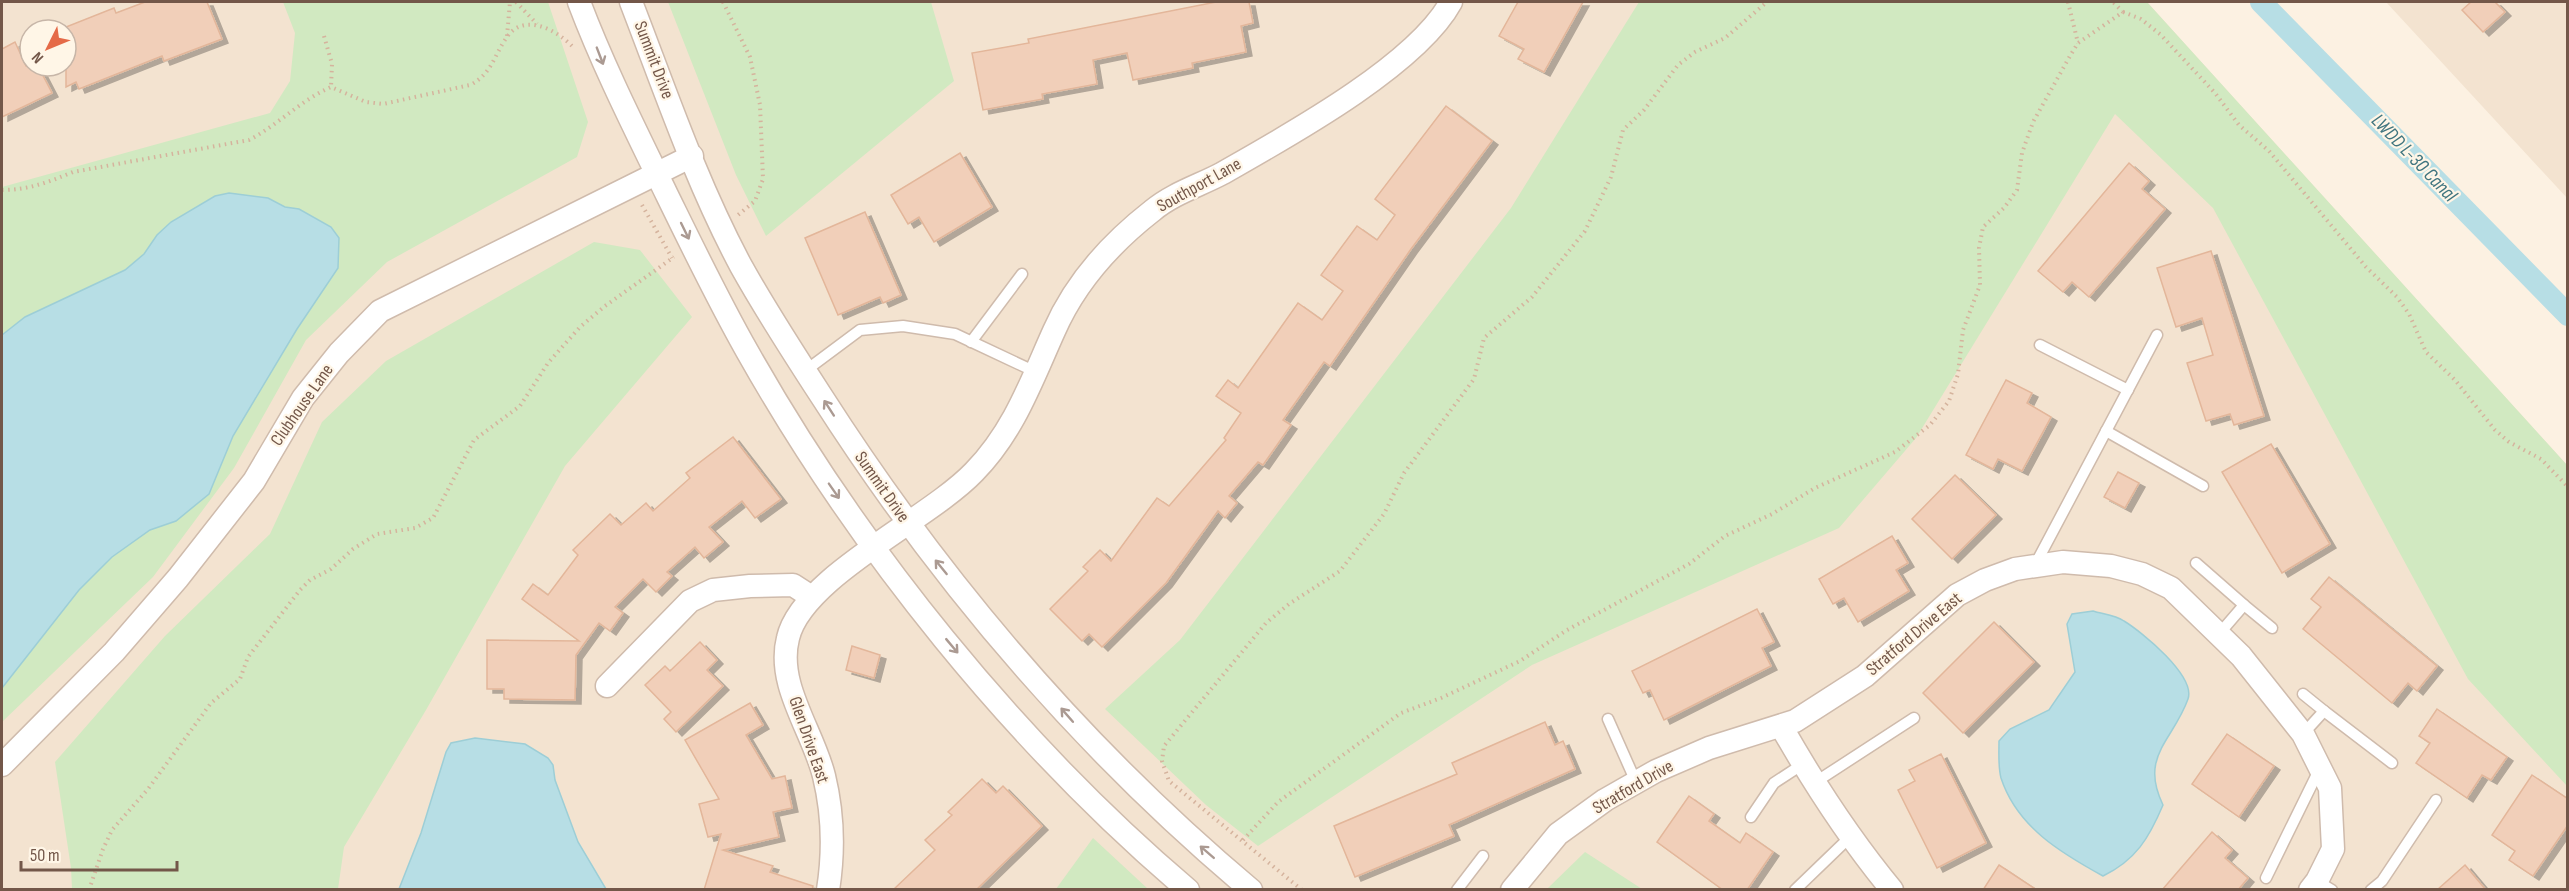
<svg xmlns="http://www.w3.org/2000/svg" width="2569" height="891" font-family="'Sofia Sans Condensed',sans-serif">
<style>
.residential{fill:#f3e3d0;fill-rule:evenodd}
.green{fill:#d1e9c1}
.water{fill:#b7dee5;stroke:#9dced6;stroke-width:1.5}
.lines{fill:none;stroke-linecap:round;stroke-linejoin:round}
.canal{stroke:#b7dee5;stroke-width:22}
.building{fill:#f1cfb9;stroke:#e3b69a;stroke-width:1.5;filter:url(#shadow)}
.lane-casing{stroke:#cfbbac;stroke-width:13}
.street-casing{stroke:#cfbbac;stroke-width:25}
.path{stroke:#d5b39d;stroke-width:4;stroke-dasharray:1.5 4.5;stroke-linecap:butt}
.lane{stroke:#fff;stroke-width:10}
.street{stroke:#fff;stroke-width:22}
.oneway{stroke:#ab9a92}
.labels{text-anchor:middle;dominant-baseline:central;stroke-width:4.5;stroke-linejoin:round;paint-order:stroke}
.street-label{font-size:18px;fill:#735749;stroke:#fff6e7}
.water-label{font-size:20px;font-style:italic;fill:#40757f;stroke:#fff6e7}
</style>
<defs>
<filter id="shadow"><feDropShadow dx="6" dy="4" stdDeviation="0" flood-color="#0004"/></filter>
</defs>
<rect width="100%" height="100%" fill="#fcf1e2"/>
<g class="residential">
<path d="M2,2H2147L2567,465V889L2,890ZM30,30H66V66H30Z"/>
<polygon points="2386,2 2567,2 2567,198"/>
</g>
<g class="green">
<polygon points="283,2 548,2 588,122 577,157 387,262 306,340 234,468 153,577 2,722 2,187 270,113 290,81 295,33"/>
<polygon points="668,2 931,2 954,81 766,236 736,175"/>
<polygon points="1639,2 2147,2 2567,465 2567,786 2468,679 2213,208 2115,114 1916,438 1839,528 1532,665 1258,846 1206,805 1105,709 1180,640 1511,208"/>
<polygon points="594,242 640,250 692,317 565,466 426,710 344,847 338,889 72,889 71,868 55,762 165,636 270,534 322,422 386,361"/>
<polygon points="1093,838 1148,889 1056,889"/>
<polygon points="1585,852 1642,889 1547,889"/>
</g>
<g class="water">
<polygon points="229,193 268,198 285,207 299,209 331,227 339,238 338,268 297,329 233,436 209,494 176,521 150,530 112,557 79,590 2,688 2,335 25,317 125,270 144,254 157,235 171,222 215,196"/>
<path d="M2093,611C2102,614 2115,615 2124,621C2142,632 2196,676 2188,699C2173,741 2139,756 2163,805C2149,838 2136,860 2103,876C2061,853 2017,827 2001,778C1998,767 1999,753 1999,741L2010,729L2049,710L2075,672L2067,624L2072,614Z"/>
<polygon points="475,738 525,744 548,758 553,765 555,780 578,842 606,889 399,889 421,833 446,752 451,743"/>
</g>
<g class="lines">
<polyline class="canal" points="2261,2 2568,315"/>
</g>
<g class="building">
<polygon points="145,2 207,2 222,39 164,61 162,56 79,89 76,82 66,87 66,27 114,8 116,13"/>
<polygon points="1216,2 1249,2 1253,23 1241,26 1246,52 1192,63 1193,68 1133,80 1127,53 1093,60 1097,84 1042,94 1043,99 983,110 972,53 1029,43 1028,39"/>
<polygon points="1518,2 1583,2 1544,72 1518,59 1524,49 1499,36"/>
<polygon points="2471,2 2495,2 2505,12 2483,32 2462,10"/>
<polygon points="15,42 26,66 38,66 52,93 2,117 2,49"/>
<polygon points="1446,106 1492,141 1411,249 1330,366 1324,362 1283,420 1291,425 1263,465 1258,462 1229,496 1237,503 1225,518 1218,511 1166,583 1102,647 1089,634 1082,641 1050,609 1088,571 1083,567 1100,550 1111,561 1157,498 1169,506 1226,440 1224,438 1241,413 1216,396 1228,380 1238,388 1298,303 1322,320 1343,291 1321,275 1357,226 1377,240 1395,215 1375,199"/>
<polygon points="960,153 992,207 934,242 919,217 908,224 891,195"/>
<polygon points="2129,163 2149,181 2142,189 2165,209 2089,297 2072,282 2063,292 2038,271"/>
<polygon points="865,212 901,295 883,303 880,297 838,315 805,238"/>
<polygon points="2211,251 2264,416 2234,425 2230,414 2206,421 2187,363 2213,355 2202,318 2176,327 2157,268"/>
<polygon points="2006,380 2032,393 2027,403 2051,417 2022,471 1998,459 1993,469 1966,455"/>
<polygon points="733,437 781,499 755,518 742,501 709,527 723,542 704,558 695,547 667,572 672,576 656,592 643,579 615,607 623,613 610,631 599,623 576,655 575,700 504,699 504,689 487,689 487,640 579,641 522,599 533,584 548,595 578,555 573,550 610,514 621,525 646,503 653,511 690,478 686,473"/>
<polygon points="2271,444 2330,544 2282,573 2222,472"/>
<polygon points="2118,472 2139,483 2125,508 2104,497"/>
<polygon points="1955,475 1996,515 1952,559 1912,519"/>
<polygon points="1892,536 1908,563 1896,570 1909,591 1858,622 1844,598 1833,604 1819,579"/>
<polygon points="2329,577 2437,666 2417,691 2408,683 2392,703 2303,629 2321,607 2311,599"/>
<polygon points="1757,609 1774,642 1762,648 1771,666 1664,720 1650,690 1643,693 1632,671"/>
<polygon points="1994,622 2034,662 1963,733 1923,693"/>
<polygon points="700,642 717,660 707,670 723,686 676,732 664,719 671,712 645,685 665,666 670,671"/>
<polygon points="852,646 880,655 874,678 846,670"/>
<polygon points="750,703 763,725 746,735 772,779 785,776 792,808 773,812 779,837 723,850 773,866 770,872 813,886 812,890 704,890 721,834 708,837 699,804 719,799 685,740"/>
<polygon points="2437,709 2507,757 2491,780 2482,775 2467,798 2416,763 2430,743 2419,736"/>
<polygon points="1545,722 1555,745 1563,741 1575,769 1449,825 1454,836 1355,877 1334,826 1457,774 1452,763"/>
<polygon points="2227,734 2274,766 2239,817 2192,784"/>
<polygon points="1941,754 1986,843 1937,868 1898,790 1915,781 1909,770"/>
<polygon points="2532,775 2568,799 2568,825 2533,876 2509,860 2515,851 2492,835"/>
<polygon points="982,779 996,793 1003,786 1042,826 976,890 893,890 935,850 925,840 952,815 948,812"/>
<polygon points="1689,796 1714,814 1709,821 1740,843 1746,833 1773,852 1747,890 1723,890 1657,842"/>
<polygon points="2212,832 2232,850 2225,858 2248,878 2238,890 2162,890"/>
<polygon points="1999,865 2037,890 1983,890"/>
<polygon points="2465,865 2486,890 2437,890"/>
</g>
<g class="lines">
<defs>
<g id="lane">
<polyline points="971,342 1022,274"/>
<polyline points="2040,345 2128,390"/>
<polyline points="805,371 860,330 903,326 955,334 1038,373"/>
<polyline points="2106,431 2203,486"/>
<polyline points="2196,563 2244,605 2219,634"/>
<polyline points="2035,565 2157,335"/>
<polyline points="2244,605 2272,628"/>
<polyline points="2303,694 2324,711"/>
<polyline points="1608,719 1636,782"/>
<polyline points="2303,734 2324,711 2392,763"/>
<polyline points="1814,783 1914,718"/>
<polyline points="1751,817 1774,783 1803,764"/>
<polyline points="2266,878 2320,768"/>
<polyline points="2317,881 2332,890"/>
<polyline points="1457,890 1483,856"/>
<polyline points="1795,890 1850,837"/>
<polyline points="2371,890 2382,881 2436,800"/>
</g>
<g id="street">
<path d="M579,2C604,68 636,131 667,195C693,248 718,300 747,351C858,548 1015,743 1188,890"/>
<path d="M631,2C665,90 696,182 741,266C766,311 794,354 822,397C940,581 1083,749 1251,890"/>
<polyline points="607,686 690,601 713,590 750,586 793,585 810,596"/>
<path d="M1781,726C1814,784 1849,838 1892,890"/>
<polyline points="2,765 114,652 178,578 254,481 303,398 339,353 380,311 692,156"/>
<path d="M828,890C834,852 833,813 824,776C813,731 776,685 788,638C802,577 928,520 974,472C1014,431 1031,382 1054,331C1075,283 1111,243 1152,211C1172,194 1198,186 1221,174C1286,137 1416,66 1451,2"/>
<polyline points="1512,890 1558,834 1605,800 1656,771 1709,748 1795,721 1865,676 1957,595 1985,580 2015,569 2063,562 2111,566 2142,574 2171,588 2241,656 2303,734 2330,788 2333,849 2317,881 2310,890"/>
</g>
</defs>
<use href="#lane" class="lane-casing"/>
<use href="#street" class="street-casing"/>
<g class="path">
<polyline points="516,2 537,24"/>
<polyline points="723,2 750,57 760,105 763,179 755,201 738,215"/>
<polyline points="2068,2 2078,43"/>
<polyline points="2123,12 2141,19 2161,35 2215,93 2239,125 2269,151 2366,267 2397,297 2409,314 2426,352 2455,380 2495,430 2509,442 2541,459 2568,487"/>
<polyline points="324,36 332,64 331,87"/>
<polyline points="507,36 510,2"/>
<path d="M2,190C28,190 49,182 73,172L249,140C278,125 301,100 331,87L366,102L383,104L470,85C492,74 494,55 507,37C524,12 557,30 573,47"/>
<polyline points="642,205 672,258"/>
<polyline points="1243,840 1278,802 1401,713 1441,698 1520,661 1567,630 1689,564 1725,536 1772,514 1815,488 1895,452 1930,425 1949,401 1958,374 1963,330 1980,285 1979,248 1983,227 2004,208 2017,190 2022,153 2033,122 2070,56 2078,43 2123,12 2113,2"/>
<polyline points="89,890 103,849 112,830 148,789 211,703 240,679 248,657 300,590 310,580 331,569 353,549 377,534 415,528 433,518 474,440 520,406 548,363 580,327 605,306 674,257"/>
<polyline points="1302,890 1169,781 1162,761 1164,746 1266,623 1289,604 1340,571 1384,514 1404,473 1474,379 1484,338 1532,297 1585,231 1611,177 1623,130 1644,110 1678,65 1695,52 1725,38 1767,2"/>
</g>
<use href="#lane" class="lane"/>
<use href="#street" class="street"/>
</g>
<defs><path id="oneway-shaft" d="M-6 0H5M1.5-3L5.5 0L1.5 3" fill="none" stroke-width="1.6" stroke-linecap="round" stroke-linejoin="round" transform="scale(1.5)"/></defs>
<g class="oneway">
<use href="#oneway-shaft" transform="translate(600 56) rotate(69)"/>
<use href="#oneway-shaft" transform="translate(685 231) rotate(64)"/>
<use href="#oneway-shaft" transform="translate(829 408) rotate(-123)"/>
<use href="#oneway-shaft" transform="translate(834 491) rotate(55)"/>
<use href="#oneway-shaft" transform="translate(941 567) rotate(-129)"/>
<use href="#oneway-shaft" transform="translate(952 646) rotate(50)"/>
<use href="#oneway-shaft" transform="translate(1067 715) rotate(-131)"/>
<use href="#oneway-shaft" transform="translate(1207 852) rotate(-139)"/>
</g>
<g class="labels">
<g class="street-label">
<text transform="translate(654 60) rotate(69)">Summit Drive</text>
<text transform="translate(1199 185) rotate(-29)">Southport Lane</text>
<text transform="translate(302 405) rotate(-55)">Clubhouse Lane</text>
<text transform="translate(882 487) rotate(55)">Summit Drive</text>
<text transform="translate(1914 634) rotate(-40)">Stratford Drive East</text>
<text transform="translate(809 740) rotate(71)">Glen Drive East</text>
<text transform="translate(1633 787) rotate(-30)">Stratford Drive</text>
</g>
<g class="water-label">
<text transform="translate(2414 158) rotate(46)">LWDD L-30 Canal</text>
</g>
</g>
<rect width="2569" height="891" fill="none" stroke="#735749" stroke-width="6"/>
<g transform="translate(48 48) rotate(227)"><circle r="28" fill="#fff6e7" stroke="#c7b6a8" stroke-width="1.5"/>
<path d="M0-4.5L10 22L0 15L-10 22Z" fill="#e56a47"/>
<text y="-9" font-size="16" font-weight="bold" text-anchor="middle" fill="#735749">N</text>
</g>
<path d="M21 861v9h156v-9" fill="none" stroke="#735749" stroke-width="3"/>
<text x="30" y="861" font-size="18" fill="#735749" stroke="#fff6e7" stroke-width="4.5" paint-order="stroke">50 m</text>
</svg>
